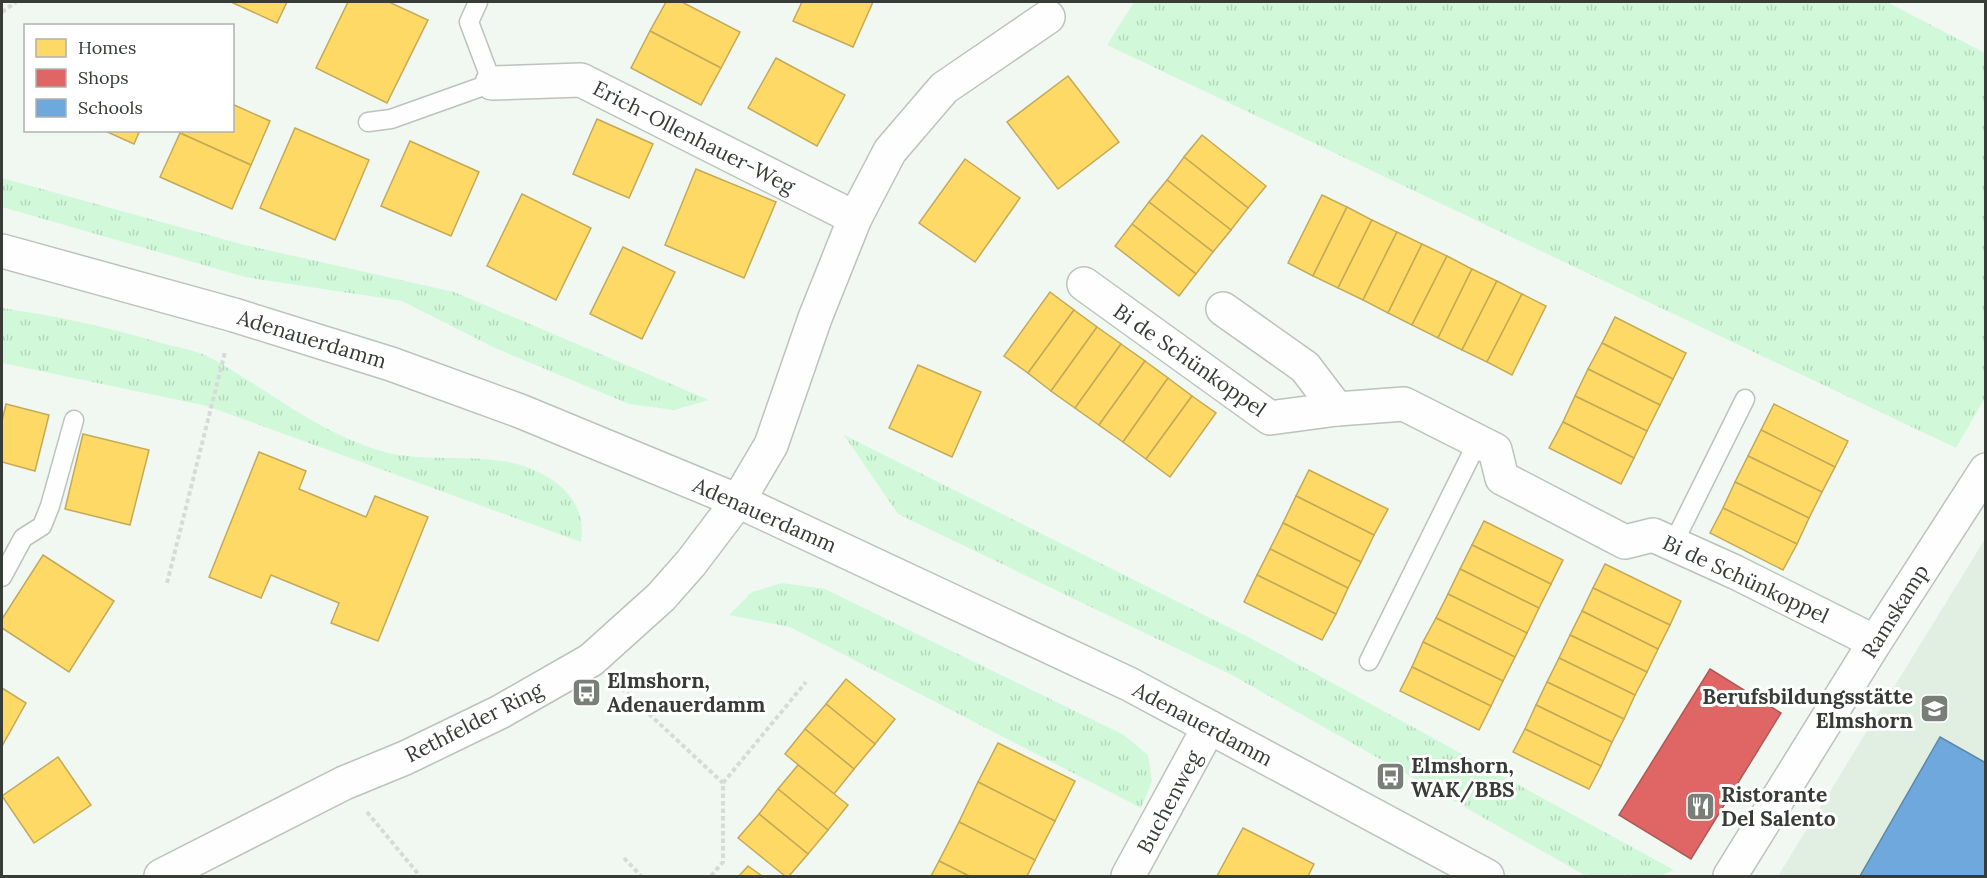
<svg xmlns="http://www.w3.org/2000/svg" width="1987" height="878" font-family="Lora,serif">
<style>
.built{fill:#e1efe3}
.grass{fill:url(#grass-tufts)}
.homes{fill:#ffd966;stroke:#c3aa58;stroke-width:1.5}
.shops{fill:#e06666;stroke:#ad5958;stroke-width:1.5}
.schools{fill:#6fa8dc;stroke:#5e88aa;stroke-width:1.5}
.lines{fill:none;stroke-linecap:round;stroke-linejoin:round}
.lane-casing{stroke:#bcc2bd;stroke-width:21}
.street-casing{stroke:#bcc2bd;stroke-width:36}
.secondary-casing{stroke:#bcc2bd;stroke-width:36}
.path{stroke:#d8dad8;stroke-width:4;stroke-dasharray:4.5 3;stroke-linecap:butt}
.lane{stroke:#fdfefd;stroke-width:18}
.street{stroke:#fdfefd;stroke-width:33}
.secondary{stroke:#fdfefd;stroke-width:33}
.labels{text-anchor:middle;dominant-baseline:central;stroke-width:6;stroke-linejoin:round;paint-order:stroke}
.street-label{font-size:21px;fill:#373c37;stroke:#fff}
.poi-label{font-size:21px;font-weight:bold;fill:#373c37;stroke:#fff;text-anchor:start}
</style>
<defs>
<pattern id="grass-tufts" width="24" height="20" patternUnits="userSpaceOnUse" patternTransform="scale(1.5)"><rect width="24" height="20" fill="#d1f9d9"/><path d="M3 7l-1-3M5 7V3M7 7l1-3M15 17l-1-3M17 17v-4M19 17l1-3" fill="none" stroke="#b4d6bb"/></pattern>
</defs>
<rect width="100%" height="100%" fill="#f1f8f2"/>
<polygon class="built" points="1985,539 1985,876 1778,876"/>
<g class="grass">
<polygon points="1134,2 1887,2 1985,53 1985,398 1956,448 1107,45"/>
<polygon points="2,178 241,244 454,292 709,400 674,410 629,404 495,348 402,301 245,277 2,207"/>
<path d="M2,308C56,316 109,327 161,343C177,347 195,350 209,357C268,389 319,434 385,452C438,466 500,446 549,478C573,493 585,513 581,542L207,406L2,363Z"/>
<polygon points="844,435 1252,639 1674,870 1659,876 1586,876 1232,675 898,514"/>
<polygon points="782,583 825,589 1124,735 1148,755 1152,781 1141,808 790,627 729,615 752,592"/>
</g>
<g class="homes">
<polygon points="231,2 287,2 277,23"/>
<polygon points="348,2 389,2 428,20 387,103 316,68"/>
<polygon points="666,2 682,2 740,32 721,68 650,31"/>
<polygon points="802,2 873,2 853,47 793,21"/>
<polygon points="650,31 721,68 701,105 631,68"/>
<polygon points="776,58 845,95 817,146 748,108"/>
<polygon points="1068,76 1119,142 1058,189 1007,122"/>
<polygon points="232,104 270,121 251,165 180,133 181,130 232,130"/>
<polygon points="597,119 653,144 629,198 573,174"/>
<polygon points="295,128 369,160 335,240 260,208"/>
<polygon points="103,130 140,130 134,144"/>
<polygon points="180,133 251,165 232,209 160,177"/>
<polygon points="1202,135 1266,186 1248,208 1184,157"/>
<polygon points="410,141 479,172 451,236 381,206"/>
<polygon points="1184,157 1248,208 1231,230 1167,180"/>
<polygon points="965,159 1020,198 975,262 919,223"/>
<polygon points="696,169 776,202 744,278 665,245"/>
<polygon points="1167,180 1231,230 1213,252 1149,202"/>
<polygon points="522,194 591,228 556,300 487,266"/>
<polygon points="1322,195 1347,207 1313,276 1288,263"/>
<polygon points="1149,202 1213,252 1196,274 1132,224"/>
<polygon points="1347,207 1372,220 1338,288 1313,276"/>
<polygon points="1372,220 1397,232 1363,300 1338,288"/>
<polygon points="1132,224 1196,274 1179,296 1115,246"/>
<polygon points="1397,232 1422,244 1388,313 1363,300"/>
<polygon points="1422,244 1447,256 1412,325 1388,313"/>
<polygon points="623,247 675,272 642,339 590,314"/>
<polygon points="1447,256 1472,269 1438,338 1412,325"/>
<polygon points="1472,269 1497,281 1462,350 1438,338"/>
<polygon points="1497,281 1522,294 1487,362 1462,350"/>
<polygon points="1050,292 1074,310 1028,373 1004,356"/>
<polygon points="1522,294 1546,306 1512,375 1487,362"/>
<polygon points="1074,310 1097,327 1051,391 1028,373"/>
<polygon points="1615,317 1686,353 1673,379 1602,343"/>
<polygon points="1097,327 1121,344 1075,408 1051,391"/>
<polygon points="1602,343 1673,379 1660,405 1588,369"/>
<polygon points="1121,344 1145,361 1099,425 1075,408"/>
<polygon points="1145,361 1168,378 1123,442 1099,425"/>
<polygon points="918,365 981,392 952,457 889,428"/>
<polygon points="1588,369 1660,405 1647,431 1575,396"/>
<polygon points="1168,378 1192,396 1146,459 1123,442"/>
<polygon points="1192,396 1216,413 1170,477 1146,459"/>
<polygon points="1575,396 1647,431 1634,458 1563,422"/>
<polygon points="6,404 49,415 35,471 2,462 2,421"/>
<polygon points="1774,404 1848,441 1835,467 1761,430"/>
<polygon points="1563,422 1634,458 1621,484 1549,448"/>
<polygon points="1761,430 1835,467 1822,492 1748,456"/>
<polygon points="83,434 149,450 130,525 65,509"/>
<polygon points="259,452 306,471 299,489 366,517 375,496 428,517 378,641 331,623 339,603 271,575 261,598 209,577"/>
<polygon points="1748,456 1822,492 1809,518 1735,482"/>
<polygon points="1309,470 1388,509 1374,535 1296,496"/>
<polygon points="1735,482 1809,518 1797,544 1723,508"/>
<polygon points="1296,496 1374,535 1361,562 1283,523"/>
<polygon points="1723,508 1797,544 1783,570 1710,533"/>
<polygon points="1484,521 1563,560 1551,584 1472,545"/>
<polygon points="1283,523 1361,562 1348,588 1270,549"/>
<polygon points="1472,545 1551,584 1539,608 1460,569"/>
<polygon points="1270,549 1348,588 1336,614 1257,575"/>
<polygon points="43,555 114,601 69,672 2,628 2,619"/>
<polygon points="1605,564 1681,601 1670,625 1593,588"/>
<polygon points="1460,569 1539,608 1527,633 1448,594"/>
<polygon points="1257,575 1336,614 1322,640 1244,602"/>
<polygon points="1593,588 1670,625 1658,649 1582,611"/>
<polygon points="1448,594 1527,633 1515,657 1436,618"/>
<polygon points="1582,611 1658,649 1647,672 1570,635"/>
<polygon points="1436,618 1515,657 1503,681 1423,642"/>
<polygon points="1570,635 1647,672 1635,695 1559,658"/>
<polygon points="1423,642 1503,681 1491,706 1412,667"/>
<polygon points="1559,658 1635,695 1624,719 1547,682"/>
<polygon points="1412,667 1491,706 1479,730 1400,691"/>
<polygon points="846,679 895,719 875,744 826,704"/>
<polygon points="1547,682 1624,719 1612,742 1536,705"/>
<polygon points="2,688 26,703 2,746"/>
<polygon points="826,704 875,744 854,769 805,729"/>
<polygon points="1536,705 1612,742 1601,766 1525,729"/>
<polygon points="805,729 854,769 834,794 785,754"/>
<polygon points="1525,729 1601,766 1589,789 1513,752"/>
<polygon points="998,743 1075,781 1055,821 978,782"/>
<polygon points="58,757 91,805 34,843 2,796"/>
<polygon points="798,765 848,805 828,830 778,789"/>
<polygon points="978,782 1055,821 1035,860 959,822"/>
<polygon points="778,789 828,830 808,854 759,814"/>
<polygon points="759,814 808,854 789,876 785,876 738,838"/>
<polygon points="959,822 1035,860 1027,876 969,876 939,861"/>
<polygon points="1243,828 1314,864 1308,876 1217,876"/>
<polygon points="939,861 969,876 931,876"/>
<polygon points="748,866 762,876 739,876"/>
</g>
<polygon class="shops" points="1710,669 1781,713 1691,859 1619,815"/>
<polygon class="schools" points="1940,737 1986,763 1986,876 1860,876"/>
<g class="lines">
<defs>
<g id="lane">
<polyline points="368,122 391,119 492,83 469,22 478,2"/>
<polyline points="1673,544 1745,399"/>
<polyline points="2,577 23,538 42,526 50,506 74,420"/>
<polyline points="1369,661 1478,441"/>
</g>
<g id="street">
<polyline points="492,83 581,80 855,218"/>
<polyline points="1084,284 1270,418 1337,409 1404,404 1495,450 1502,478 1625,542 1653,535 1735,572 1875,642"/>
<polyline points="1223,309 1305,367 1337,409"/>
<polyline points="161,876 344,783 405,758 500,712 591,660 661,597 691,563 738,501 771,445 815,318 855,218 890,151 944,88 1048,17"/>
<polyline points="1128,876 1209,727"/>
</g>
<g id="secondary">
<polyline points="2,251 234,315 391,364 520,411 738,501 1129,684 1487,876"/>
<polyline points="1730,876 1875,642 1986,470"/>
</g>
</defs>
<use href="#lane" class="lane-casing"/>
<use href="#street" class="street-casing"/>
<use href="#secondary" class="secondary-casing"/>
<g class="path">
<polyline points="2,12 16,2"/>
<polyline points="167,583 225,352"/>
<polyline points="616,683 723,783"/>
<polyline points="367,812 420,876"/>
<polyline points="624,858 641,876"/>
<polyline points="711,876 723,862 723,783 806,682"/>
</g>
<use href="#lane" class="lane"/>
<use href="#street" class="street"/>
<use href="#secondary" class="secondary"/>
</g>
<defs>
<symbol id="bus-square" viewBox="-11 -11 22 22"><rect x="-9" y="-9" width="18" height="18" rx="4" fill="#787e78" stroke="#fff"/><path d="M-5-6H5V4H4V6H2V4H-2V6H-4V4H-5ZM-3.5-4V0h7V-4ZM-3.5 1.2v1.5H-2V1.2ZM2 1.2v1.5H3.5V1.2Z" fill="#fff"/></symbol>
<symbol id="school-square" viewBox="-11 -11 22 22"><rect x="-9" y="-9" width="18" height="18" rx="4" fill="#787e78" stroke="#fff"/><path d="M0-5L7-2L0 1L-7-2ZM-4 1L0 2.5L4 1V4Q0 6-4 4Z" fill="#fff"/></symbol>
<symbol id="restaurant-square" viewBox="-11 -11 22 22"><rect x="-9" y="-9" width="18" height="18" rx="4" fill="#787e78" stroke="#fff"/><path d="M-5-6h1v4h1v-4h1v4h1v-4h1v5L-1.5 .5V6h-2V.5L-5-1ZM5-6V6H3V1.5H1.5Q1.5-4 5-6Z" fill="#fff"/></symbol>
</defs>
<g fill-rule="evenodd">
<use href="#bus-square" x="570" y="676" width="33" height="33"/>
<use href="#school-square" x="1918" y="692" width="33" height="33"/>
<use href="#bus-square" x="1374" y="760" width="33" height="33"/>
<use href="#restaurant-square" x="1684" y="790" width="33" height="33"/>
</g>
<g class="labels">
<g class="street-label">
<text transform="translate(694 137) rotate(27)">Erich-Ollenhauer-Weg</text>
<text transform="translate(312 339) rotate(17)">Adenauerdamm</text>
<text transform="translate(1190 360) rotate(35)">Bi de Schünkoppel</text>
<text transform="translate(765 515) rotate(24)">Adenauerdamm</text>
<text transform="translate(1746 579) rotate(25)">Bi de Schünkoppel</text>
<text transform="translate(1895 611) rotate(-58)">Ramskamp</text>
<text transform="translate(474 722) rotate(-27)">Rethfelder Ring</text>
<text transform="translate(1203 724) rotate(28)">Adenauerdamm</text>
<text transform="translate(1169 802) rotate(-62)">Buchenweg</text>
</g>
<g class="poi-label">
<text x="607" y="680">Elmshorn,<tspan x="607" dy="24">Adenauerdamm</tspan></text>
<text x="1913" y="696" text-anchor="end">Berufsbildungsstätte<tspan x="1913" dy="24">Elmshorn</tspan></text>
<text x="1411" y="765">Elmshorn,<tspan x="1411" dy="24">WAK/BBS</tspan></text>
<text x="1721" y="794">Ristorante<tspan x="1721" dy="24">Del Salento</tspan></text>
</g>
</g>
<rect width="1987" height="878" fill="none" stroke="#373c37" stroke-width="6"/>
<rect x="24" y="24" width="210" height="108" fill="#ffffff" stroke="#afb1af" stroke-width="1.5"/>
<rect x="36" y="39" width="30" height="18" fill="#ffd966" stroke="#afb1af" stroke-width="1.5"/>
<text x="78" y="54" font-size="18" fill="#373c37">Homes</text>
<rect x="36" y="69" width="30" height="18" fill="#e06666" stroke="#afb1af" stroke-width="1.5"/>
<text x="78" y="84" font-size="18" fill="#373c37">Shops</text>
<rect x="36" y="99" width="30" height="18" fill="#6fa8dc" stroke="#afb1af" stroke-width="1.5"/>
<text x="78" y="114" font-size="18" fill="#373c37">Schools</text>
</svg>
